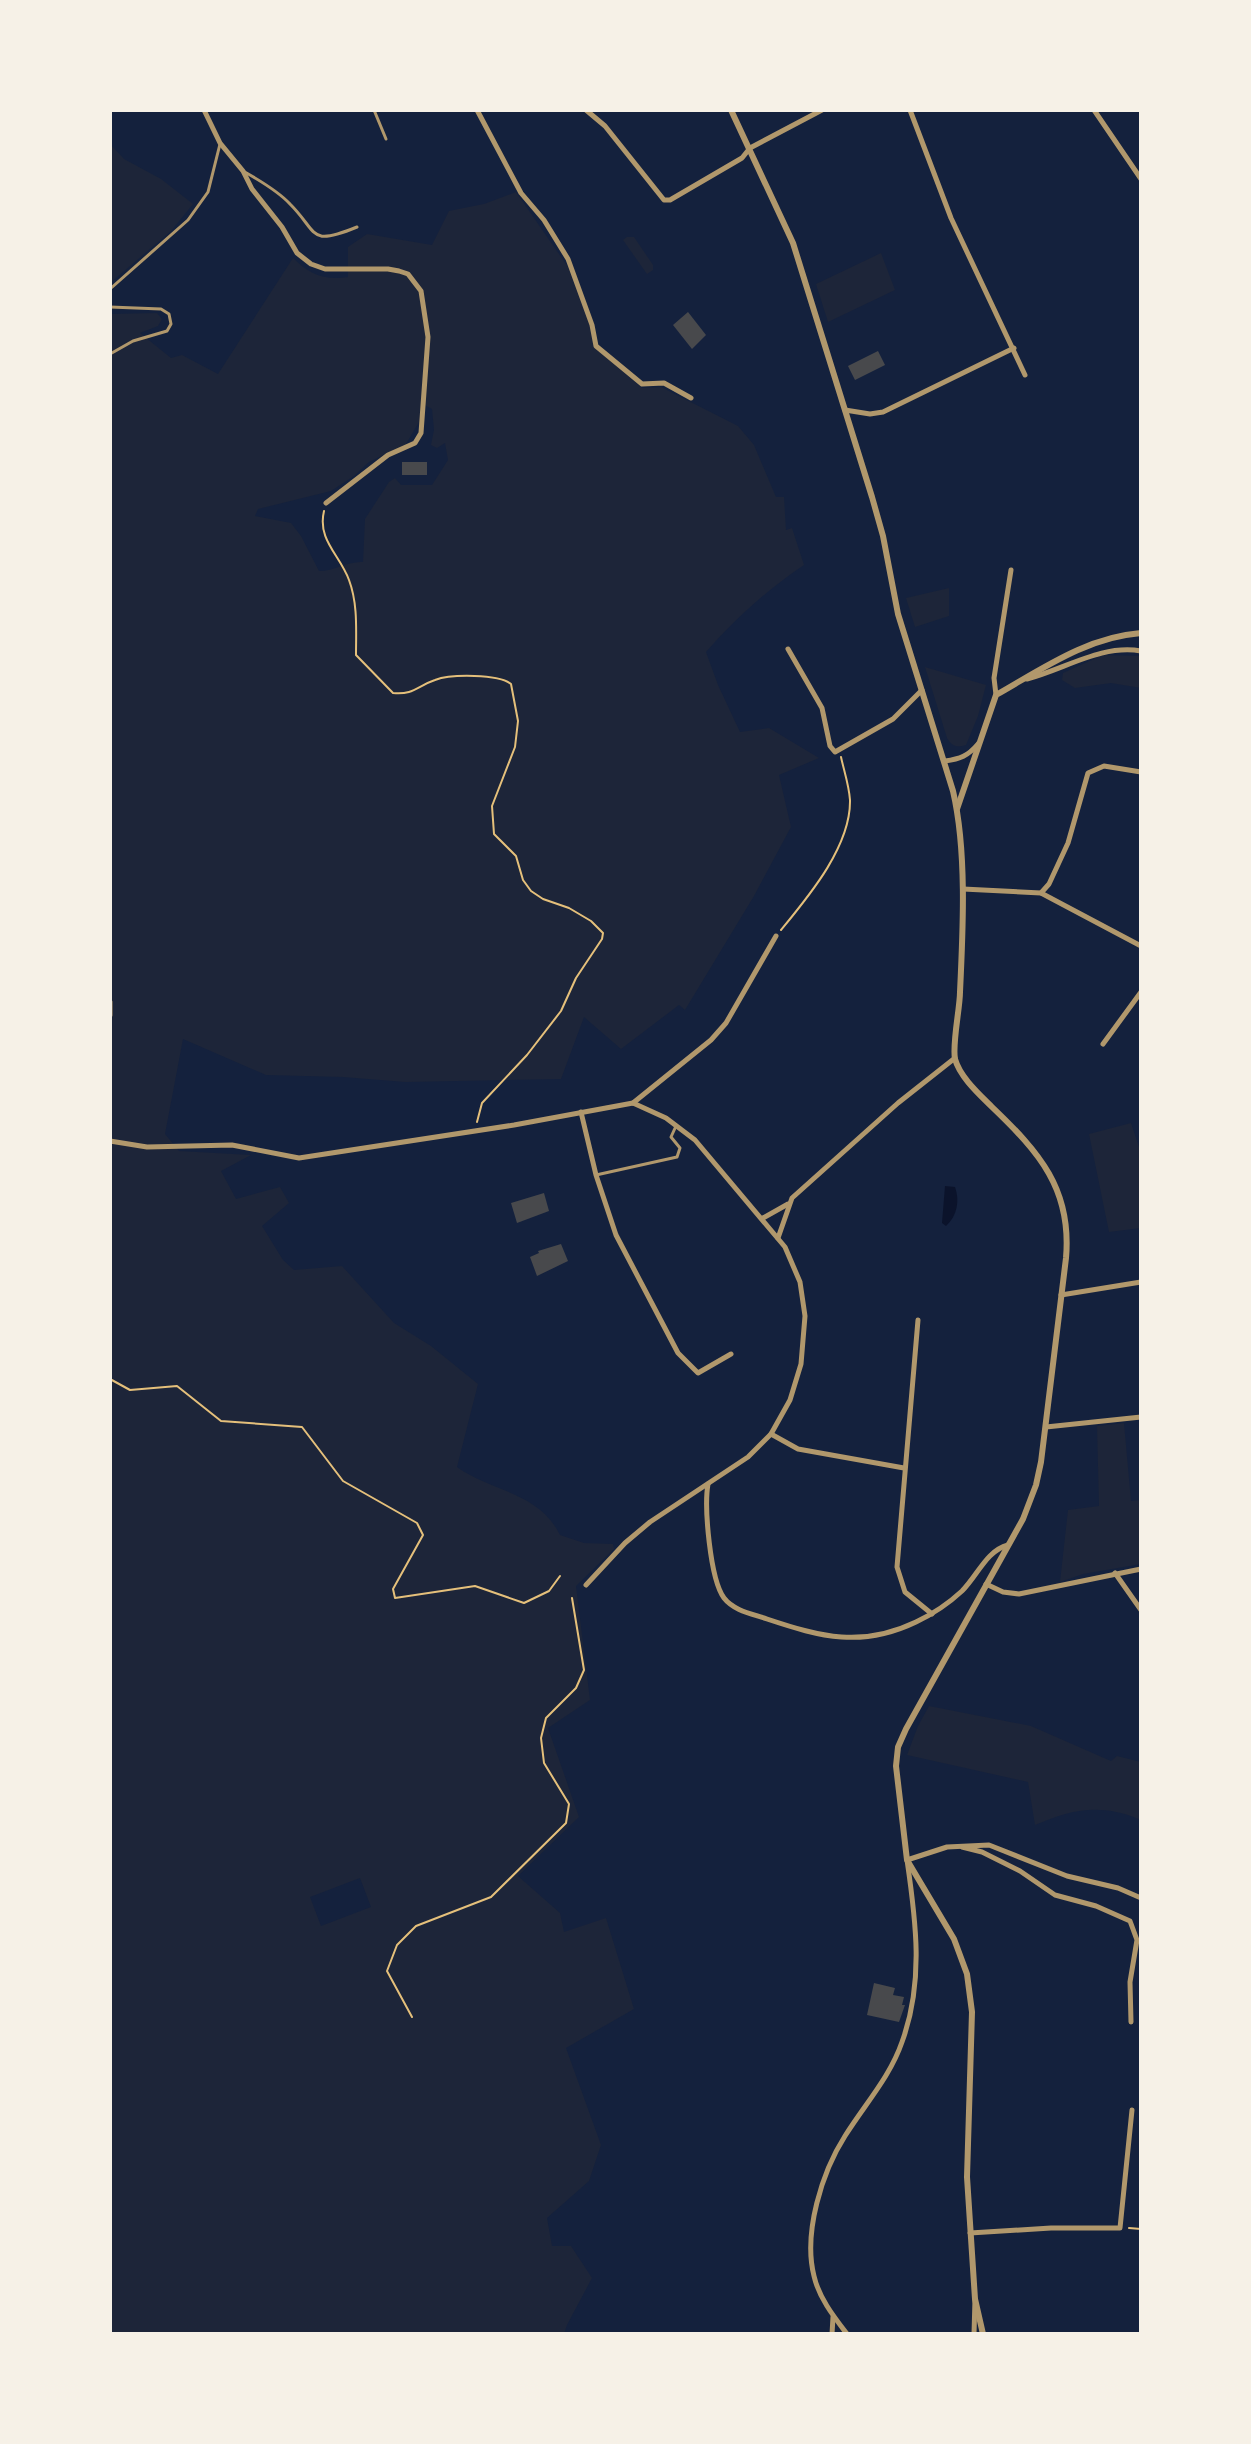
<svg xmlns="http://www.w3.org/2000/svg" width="1251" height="2444" font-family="Raleway,sans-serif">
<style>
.green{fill:#1d2539;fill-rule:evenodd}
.water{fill:#0b132b}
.building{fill:#48494c}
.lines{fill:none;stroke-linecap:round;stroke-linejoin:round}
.path{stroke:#e5c07b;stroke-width:2}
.service{stroke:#b1986c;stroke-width:3}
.minor{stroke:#b1986c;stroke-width:5}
.tertiary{stroke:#b1986c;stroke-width:6}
</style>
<rect width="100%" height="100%" fill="#14213d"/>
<g class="green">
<polygon points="110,144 124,159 161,179 193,204 171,231 110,283"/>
<path d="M516,192L568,267L599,351L642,388L661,387L738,426L754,445L776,497H784L786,530L792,528L804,565C767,590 736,618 706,652L718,685L740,732L769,728L819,758L779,775L791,827L754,896L685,1010L679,1005L621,1049L584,1017L561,1079L405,1082L343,1077L266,1075L183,1039L165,1134L179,1151L251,1155L221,1171L236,1199L280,1187L289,1203L262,1226L283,1260L294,1270L342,1266L394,1323L431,1346L478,1384L457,1467C492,1492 539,1492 560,1535L584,1543L613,1544L614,1549L576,1586L590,1700L548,1728L579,1817L518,1876L560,1913L564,1932L606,1918L634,2009L566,2048L601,2145L589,2181L547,2218L552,2246H571L592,2278L567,2325L564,2334H110V314L157,313L162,319L158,326L140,333L171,358L182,355L218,374L293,258C309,274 325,281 348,277V247L367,234L432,245L449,211L484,204ZM421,403L432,409L434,430L431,445L437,448L445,443L448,460L432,485H401L395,478L389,482L365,519L363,562C347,561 335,571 319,571L301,536L291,523L255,516L258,509L331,491L354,476L369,462L406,444L419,422ZM360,1878L371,1907L321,1926L310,1897Z"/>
<polygon points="627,237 634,237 653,265 653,270 647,274 623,240"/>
<polygon points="881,253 895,290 828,322 816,284"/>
<polygon points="949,588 949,616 915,627 906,598"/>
<polygon points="1103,655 1141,656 1141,688 1111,683 1075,688 1062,680 1063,673"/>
<path d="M925,667L986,685L978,716L966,745C956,748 952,746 947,738Z"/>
<polygon points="1131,1123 1141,1153 1141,1228 1109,1232 1089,1134"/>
<polygon points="1124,1423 1131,1501 1141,1500 1141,1564 1083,1574 1060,1582 1068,1510 1099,1506 1097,1426"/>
<path d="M929,1706L1031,1726L1111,1761L1117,1756L1141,1762V1820C1101,1803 1073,1809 1035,1825L1028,1782L907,1755L918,1726Z"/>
</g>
<path class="water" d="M945,1186L955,1187C960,1201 957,1216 946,1226L942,1223Z"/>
<g class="building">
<polygon points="688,312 706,335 692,349 673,325"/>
<polygon points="878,351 885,365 855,380 848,366"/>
<rect x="402" y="462" width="25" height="13"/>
<polygon points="544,1193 549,1211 517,1223 511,1203"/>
<polygon points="561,1244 568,1261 537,1276 530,1257 539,1253 538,1251"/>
<polygon points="874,1983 895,1988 893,1995 904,1997 902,2005 905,2005 899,2022 867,2015"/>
</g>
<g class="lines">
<g class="path">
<path d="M324,511C317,540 340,555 349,580C358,604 356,630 356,655L393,693C414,695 417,686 435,680C451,674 499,674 511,684L518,721L515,747L492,806L494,834L516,856L523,880L531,891L543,899L569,908L591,921L603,933L602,939L576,978L561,1011L527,1055L482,1103L477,1122"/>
<path d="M781,930C809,896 851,846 850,800C849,785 844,771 841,757"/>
<polyline points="110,1379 130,1390 177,1386 221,1421 302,1427 343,1481 417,1523 423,1535 393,1589 395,1598 475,1586 524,1603 549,1591 560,1576"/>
<polyline points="412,2017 387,1971 397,1945 416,1926 491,1897 566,1823 569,1804 544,1763 541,1738 546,1718 576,1688 584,1670 572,1598"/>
<polyline points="1129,2228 1141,2229"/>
</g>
<g class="service">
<polyline points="374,110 386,139"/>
<path d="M243,171C259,180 278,191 290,204C319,233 308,247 357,227"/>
<polyline points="110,289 188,220 208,192 220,144"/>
<polyline points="110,307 161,309 169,314 171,324 167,331 133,341 110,354"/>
<polyline points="596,1175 677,1157 680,1148 671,1137 676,1126"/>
</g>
<g class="minor">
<polyline points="204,110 220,143 243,171 252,189 282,227 297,253 311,264 325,269 388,269 399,271 408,274 421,291 428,337 421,433 415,443 388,455 326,503"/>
<polyline points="477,110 521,193 544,220 568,259 592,325 596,346 642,384 664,383 691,398"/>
<polyline points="586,110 605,126 664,200 670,200 742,158 750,148 822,110"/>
<polyline points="910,110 951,218 1025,375"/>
<polyline points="1094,110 1141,179"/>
<polyline points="845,410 870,414 883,412 1014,348"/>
<polyline points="788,649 822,708 830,746 835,752 893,719 922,690"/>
<path d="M1027,679C1065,669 1102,644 1141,651"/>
<polyline points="996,695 994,678 1011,570"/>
<path d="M945,761C960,759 968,756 978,744"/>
<polyline points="963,889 1041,893 1141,946"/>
<polyline points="1041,893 1049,884 1068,843 1088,773 1104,766 1141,772"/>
<polyline points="110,1002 110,1015"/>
<polyline points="1103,1044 1141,992"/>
<polyline points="633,1103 711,1040 726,1023 776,936"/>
<polyline points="581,1112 596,1175 616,1235 678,1353 698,1373 731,1354"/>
<polyline points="110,1141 147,1147 232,1145 299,1158 514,1125 633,1103 666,1118 695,1140 785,1247 800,1282 805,1316 801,1364 790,1400 771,1434 748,1457 650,1522 625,1543 586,1585"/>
<polyline points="763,1218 788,1204"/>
<polyline points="778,1238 792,1198 898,1103 955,1058"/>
<polyline points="1061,1295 1141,1282"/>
<polyline points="918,1320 897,1567 905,1592 932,1614"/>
<polyline points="1046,1427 1141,1417"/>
<polyline points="771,1434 798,1449 904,1468"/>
<path d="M708,1484C704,1507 710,1579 724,1598C734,1611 753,1614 767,1619C821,1637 862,1648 916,1622C933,1614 948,1604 962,1591C978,1575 986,1551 1008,1545"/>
<polyline points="1115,1573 1141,1610"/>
<polyline points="986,1584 1003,1592 1019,1594 1141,1569"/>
<polyline points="962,1847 982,1852 1020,1871 1055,1895 1096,1906 1130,1921 1137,1940 1130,1982 1131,2022"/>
<polyline points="970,2233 1051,2228 1120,2228 1132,2110"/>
<polyline points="832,2334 833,2317"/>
<path d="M847,2334C834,2317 819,2298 814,2276C803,2233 822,2172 845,2136C865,2104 890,2077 902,2042C924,1982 916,1921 907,1860L947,1847L989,1845L1067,1876L1118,1888L1141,1898"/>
<polyline points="974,2334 975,2299"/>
</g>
<g class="tertiary">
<path d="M731,110L793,243L872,497L883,536L898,614L953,791C967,851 963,930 960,992C960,1008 952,1044 955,1059C960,1077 979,1094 992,1107C1039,1152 1072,1189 1066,1258L1041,1462L1036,1485L1023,1519L906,1729L898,1747L896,1766L907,1860L954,1939L967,1974L972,2012L967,2177L975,2299L983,2334"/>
<path d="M957,809L996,695C1042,669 1087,637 1141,633"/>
</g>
</g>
<rect width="1251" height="2444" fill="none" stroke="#f6f1e7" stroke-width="224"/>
</svg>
